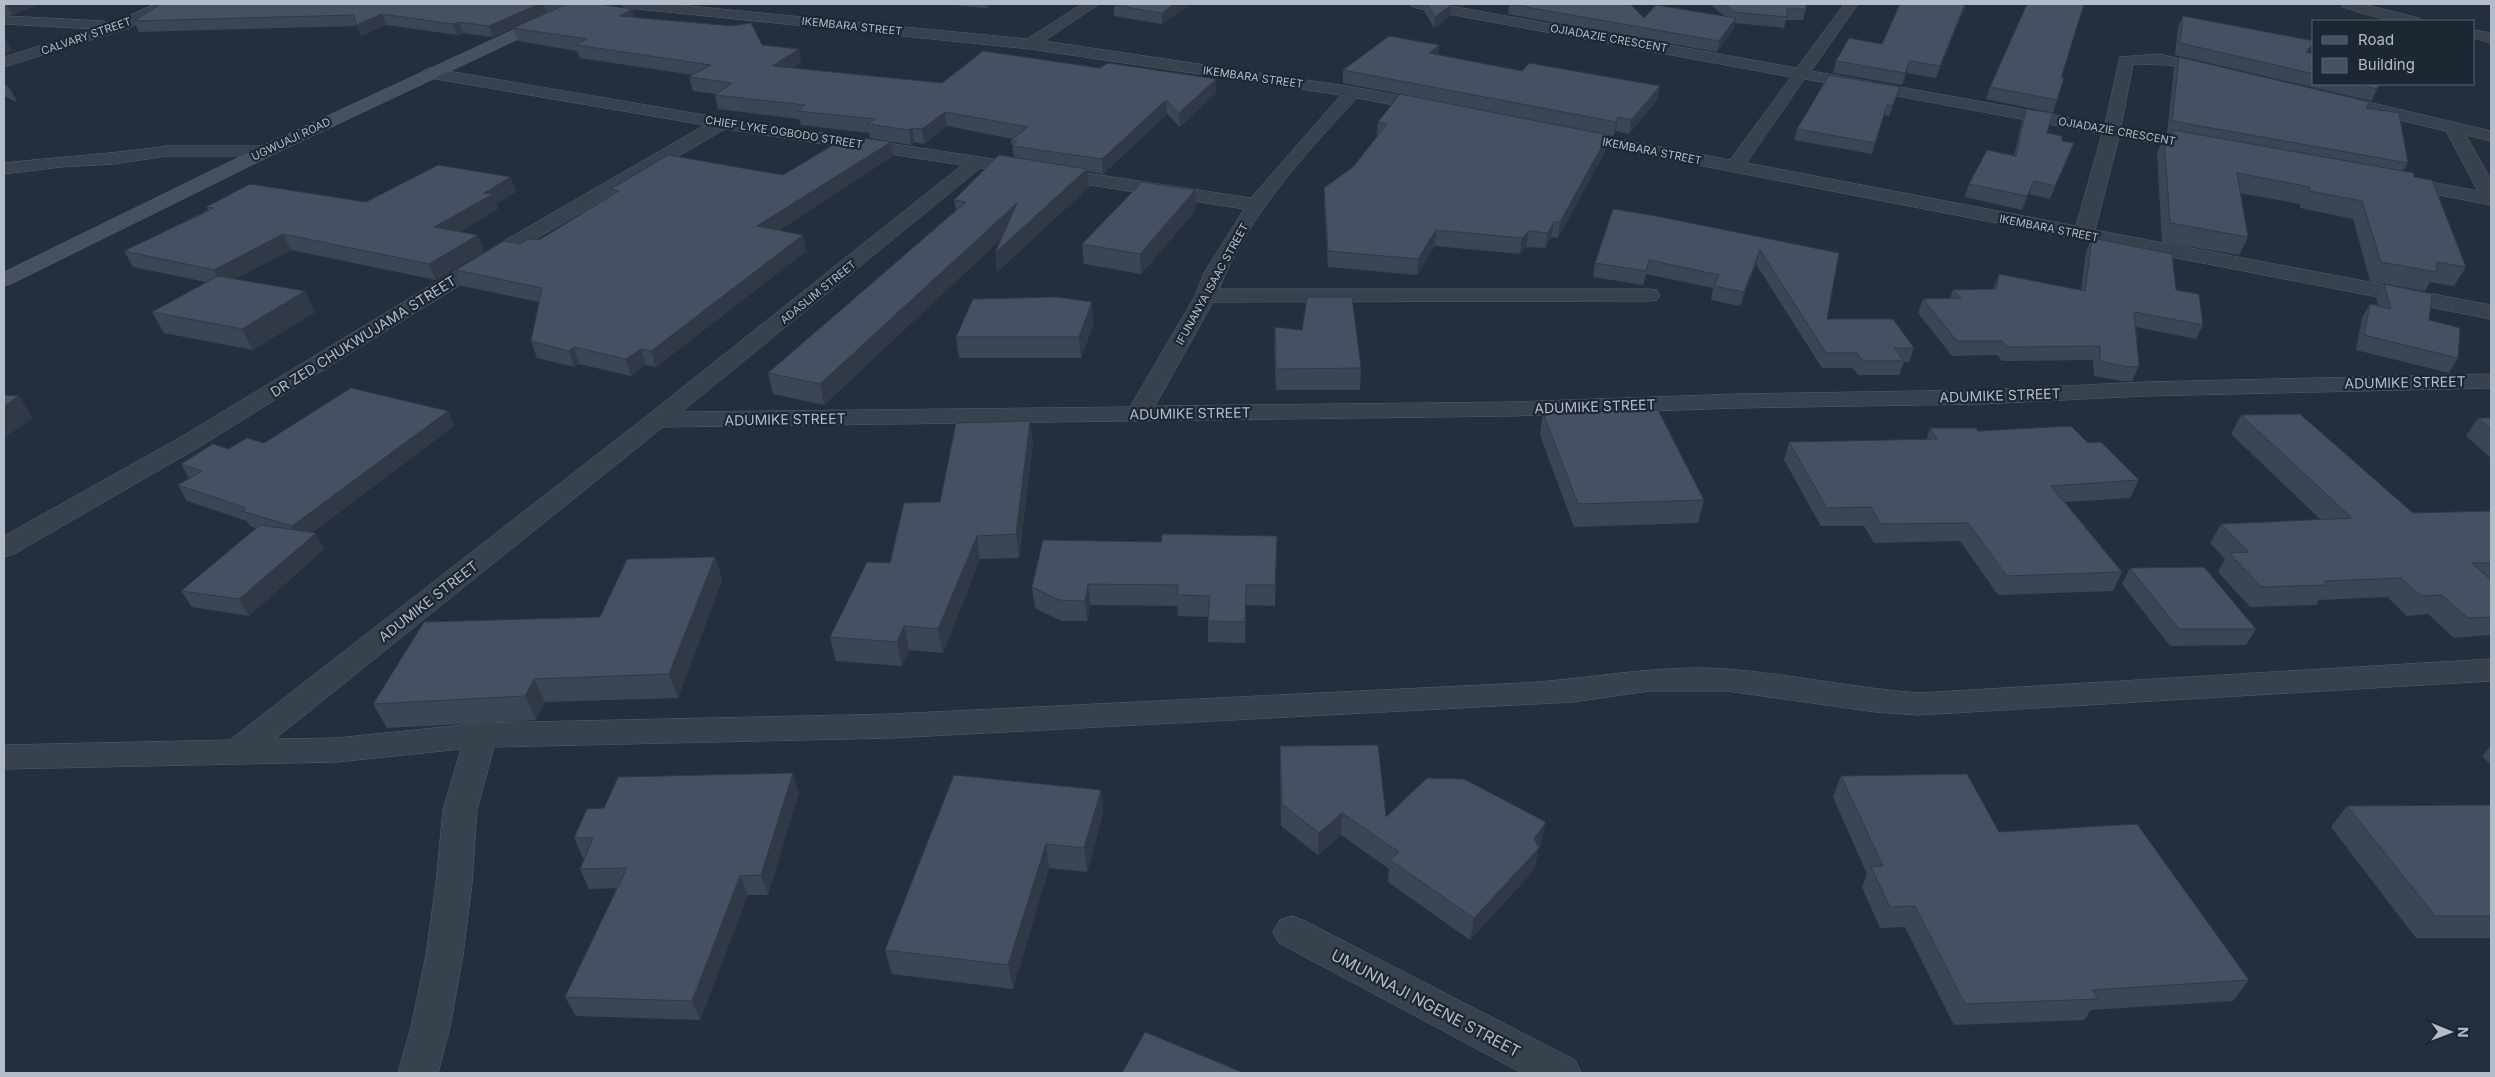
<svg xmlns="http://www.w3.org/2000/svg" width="2495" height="1077" font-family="Inter,sans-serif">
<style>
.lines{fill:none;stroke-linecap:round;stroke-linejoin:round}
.street-casing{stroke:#565f6c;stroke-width:1}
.secondary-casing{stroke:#565f6c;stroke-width:1}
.street{fill:#38414e;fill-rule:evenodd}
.secondary{fill:#465061;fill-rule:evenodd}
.wall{fill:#3b4654}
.shaded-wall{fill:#303945}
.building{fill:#455162;stroke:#303945}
.labels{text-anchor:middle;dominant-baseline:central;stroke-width:4.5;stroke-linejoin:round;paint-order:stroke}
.far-street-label{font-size:11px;fill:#b4bcc9;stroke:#1d2633}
.street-label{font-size:14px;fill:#b4bcc9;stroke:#1d2633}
.near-street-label{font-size:16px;fill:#b4bcc9;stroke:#1d2633}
</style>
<rect width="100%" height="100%" fill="#242f3e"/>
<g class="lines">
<defs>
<g id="street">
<polygon points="155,4 173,4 129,28 4,67 4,57 95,29 4,24 4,16 103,21 110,24"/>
<path d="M528,4L575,6L577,9C572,16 533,11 528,4Z"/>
<path d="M621,4H669L1027,39L1082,4H1099L1044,41L1353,87L1432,102L1438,103L1440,107L1438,111L1432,112L1357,98C1305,154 1247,217 1219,289H1649L1657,290L1660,295L1657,300L1649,301L1213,302L1155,406L1513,402L1736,394L1982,390L2145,382L2491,374V388L2145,396L1982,404L1736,408L1513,416L663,427L275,739L337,738L482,723L892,714L1523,683C1591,679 1659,664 1727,669C1791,674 1854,688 1919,693L2491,659V681L1919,715L1875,712L1727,691H1649L1573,702L892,738L494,747L477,810L472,883L463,955L450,1027L438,1073H398L411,1027L426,955L436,883L443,810L461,749L337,762L4,769V745L230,740L648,415L962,165L725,129L518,249L199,447L14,554L4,557V536L181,437L504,241L705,125L430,78L422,73L424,70L430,68L722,118L1251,198L1341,95L1030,49L628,8ZM981,168L1244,209L1204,273L1195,296L1130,407L682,412Z"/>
<path d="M1409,4H1439L1797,68L1844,4H1858L1811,71L2105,124L2120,57L2159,54L2218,67L2220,70L2218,73L2212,75L2169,65L2133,64L2121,127L2199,141L2205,142L2208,146L2205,150L2199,151L2119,137L2095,230L2491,305V319L1564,139L1561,135L1564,131L1570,130L1730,160L1791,77L1416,8ZM1805,79L2102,134L2076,226L1747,163Z"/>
<path d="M2341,4H2362L2419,18L2421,21C2393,23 2369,16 2343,7Z"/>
<polygon points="2474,30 2491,33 2491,43 2474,38"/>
<polygon points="2330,93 2491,131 2491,141 2466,135 2491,180 2491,205 2392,186 2390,182 2392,178 2399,176 2478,191 2446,131 2324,102 2322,98 2324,94"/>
<path d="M167,146H266L272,147L275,151L272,155L266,156H167L114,164L61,167L4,174V163C58,157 113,154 167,146Z"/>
<polygon points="1292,916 1305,921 1575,1060 1581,1073 1522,1073 1279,943 1273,932 1279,921"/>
</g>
<polygon id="secondary" points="570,4 588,4 586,7 272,155 11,284 4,286 4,272 260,147"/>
</defs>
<use href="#street" class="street-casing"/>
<use href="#secondary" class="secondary-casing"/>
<use href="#street" class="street"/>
<use href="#secondary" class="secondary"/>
</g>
<g class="wall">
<polygon points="4,4 39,4 12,15 4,15"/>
<polygon points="161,4 544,4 547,13 493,37 463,33 457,35 386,25 361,36 357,26 139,32 134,21"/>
<polygon points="941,4 994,4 986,8"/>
<polygon points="1116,4 1191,4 1162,24 1114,16 1114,5"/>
<polygon points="1424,4 1444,4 1450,16 1434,28 1424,11"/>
<polygon points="1448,4 1466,4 1463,6"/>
<polygon points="1509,4 1630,4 1644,18 1724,16 1710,4 1806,4 1806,9 1803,20 1786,20 1784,28 1735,23 1733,29 1717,52 1508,14"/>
<polygon points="1900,4 1966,4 1936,78 1907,73 1902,85 1833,73 1836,61 1882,44"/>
<polygon points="633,9 635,17 762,45 801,62 793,68 942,83 1216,93 1180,127 1167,114 1103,174 1088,171 1089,187 997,272 1001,239 824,405 773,394 768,373 956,210 954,200 1014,157 1011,140 1013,139 947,126 924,144 914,142 911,145 870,138 869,133 801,125 799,119 718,109 715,95 715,94 693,91 689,77 693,75 580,58 577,51 518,41 513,28"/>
<polygon points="2183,16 2314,41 2314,43 2309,53 2314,54 2314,84 2380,84 2371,101 2175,55 2178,27"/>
<polygon points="1439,45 1438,55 1658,99 1629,134 1616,131 1613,136 1608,135 1606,150 1558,238 1551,237 1545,248 1526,247 1520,254 1435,246 1417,275 1328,267 1324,203 1324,188 1353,167 1377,137 1378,122 1400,94 1343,83 1343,70"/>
<polygon points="2179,57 2367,108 2408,163 2403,171 2414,177 2466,267 2454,286 2430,282 2425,291 2370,281 2353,219 2300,208 2300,204 2240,193 2248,237 2239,255 2162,242 2157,153 2164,136 2170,137 2172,134 2167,133 2174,68"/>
<polygon points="2061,78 2057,100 2053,113 1986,99 1990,87"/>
<polygon points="4,83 10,89 17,102 4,96"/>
<polygon points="1900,87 1896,98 1889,116 1884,115 1872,154 1794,140 1797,129"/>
<polygon points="2026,109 2047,133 2062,141 2074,143 2050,199 2029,194 2022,210 1965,197 1969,184 2014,156 2022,121"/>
<polygon points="893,156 778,231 806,251 656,367 646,365 631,376 579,364 574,367 537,358 531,341 539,302 462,286 456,270 520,244 539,240 612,195 611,189 783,175"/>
<polygon points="1195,190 1196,210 1141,274 1084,264 1082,244"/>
<polygon points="516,192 496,204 498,209 459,232 484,251 436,280 291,250 235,279 315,312 253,350 164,333 152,312 206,282 133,267 124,251 208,210 206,207 366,202"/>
<polygon points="1613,209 1839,253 1827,319 1914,348 1909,362 1904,362 1899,375 1858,375 1853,368 1822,368 1756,264 1740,306 1711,300 1713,288 1646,274 1643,285 1593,277 1595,263"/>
<polygon points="2092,238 2176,290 2203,325 2196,339 2136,327 2139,366 2132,381 2122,381 2094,376 2093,360 2002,361 1997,355 1952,356 1918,313 1923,299 1950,298 1953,290 1993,289 1999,274 2081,290 2086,252"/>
<polygon points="2384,284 2429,320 2458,358 2449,373 2356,350 2362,318 2370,304 2378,305 2376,299"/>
<polygon points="1094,323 1081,358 959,358 956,337"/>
<polygon points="1275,327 1361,368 1360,390 1276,390 1274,348"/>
<polygon points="448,411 454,426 313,532 324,549 249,616 192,607 181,591 256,528 250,526 247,521 187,501 178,485 189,478 181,464 228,449"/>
<polygon points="1543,413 1704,500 1698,523 1574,527 1540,435"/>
<polygon points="2241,415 2413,513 2491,511 2491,635 2454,638 2428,614 2407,616 2387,597 2319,600 2316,605 2250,607 2218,572 2225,559 2210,543 2221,524 2321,520 2231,434"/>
<polygon points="2478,418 2491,418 2491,458 2466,436"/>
<polygon points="1030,421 1033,443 1019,558 980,559 943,653 909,650 902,666 836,661 830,637 940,502"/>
<polygon points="1930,428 1978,431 2088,443 2139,480 2130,498 2065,502 2122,572 2113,591 1998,595 1960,541 1874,543 1864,526 1821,526 1784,460 1789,442 1926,440"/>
<polygon points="1277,536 1275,606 1246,605 1245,643 1208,642 1208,617 1178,616 1177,606 1090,605 1087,621 1061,621 1035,608 1032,587"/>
<polygon points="715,557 722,580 678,698 545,702 536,720 387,728 373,704 600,617"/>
<polygon points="2130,568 2256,629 2246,645 2170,646 2122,584"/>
<polygon points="1280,746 1386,817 1541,844 1539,848 1534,870 1470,940 1388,882 1389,869 1341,835 1318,855 1281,826 1280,768"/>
<polygon points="2491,746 2491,765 2482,756"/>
<polygon points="1841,776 1999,832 2249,980 2233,1001 2091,1010 2084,1020 1954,1025 1905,927 1880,928 1862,887 1867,874 1833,797"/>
<polygon points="1101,790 1103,814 1087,872 1049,868 1013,989 892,974 885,950"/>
<polygon points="799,792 768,895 748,895 700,1020 576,1016 565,997 617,888 589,889 580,869 585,858 583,858 574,838"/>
<polygon points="2491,805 2491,938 2416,938 2331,827 2347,806"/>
</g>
<g class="shaded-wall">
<polygon points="6,4 39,4 12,15"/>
<polygon points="539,4 544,4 547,13 493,37 489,26"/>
<polygon points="986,4 994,4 986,8"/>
<polygon points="1174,4 1191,4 1162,24 1162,13"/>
<polygon points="1965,4 1966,4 1936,78 1940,66"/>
<polygon points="1451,5 1450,16 1434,28 1435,17"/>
<polygon points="633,9 636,22 619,16"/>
<polygon points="382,14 386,25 361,36 356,25"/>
<polygon points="1736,18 1733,29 1717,52 1719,41"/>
<polygon points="459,22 463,33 457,35 453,24"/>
<polygon points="4,40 6,40 12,51 4,54"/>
<polygon points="2314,42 2309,53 2306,52"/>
<polygon points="1439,45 1438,58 1429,53"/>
<polygon points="799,49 801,62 775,80 772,66"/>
<polygon points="1910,61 1907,73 1902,85 1905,73"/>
<polygon points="1216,79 1216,93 1180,127 1179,113"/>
<polygon points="1660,86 1658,99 1629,134 1631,120"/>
<polygon points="1900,87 1896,98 1889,116 1892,106"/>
<polygon points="1166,100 1167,114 1103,174 1102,159"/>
<polygon points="945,112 947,126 924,144 922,129"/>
<polygon points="1618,117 1616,131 1613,136 1616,122"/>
<polygon points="912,128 914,142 911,145 909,130"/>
<polygon points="1608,135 1606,150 1558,238 1560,222"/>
<polygon points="891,142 893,156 761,242 757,226"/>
<polygon points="2074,143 2069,156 2050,199 2055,186"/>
<polygon points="1087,169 1089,187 997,272 995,253"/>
<polygon points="511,177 516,192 496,204 498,209 441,243 434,227 484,193"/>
<polygon points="2034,181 2029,194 2022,210 2027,196"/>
<polygon points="1195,190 1196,210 1141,274 1140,254"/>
<polygon points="1017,203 1019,222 824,405 820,384"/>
<polygon points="1554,222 1551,237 1545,248 1548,233"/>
<polygon points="1436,230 1435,246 1417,275 1418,259"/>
<polygon points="1529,231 1526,247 1520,254 1522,238"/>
<polygon points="283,234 291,250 222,286 214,270"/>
<polygon points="478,235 484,251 436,280 429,264"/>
<polygon points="803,235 806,251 656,367 651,351"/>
<polygon points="1760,250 1756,264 1740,306 1744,292"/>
<polygon points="305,291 315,312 253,350 242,329"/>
<polygon points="1092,302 1094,323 1081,358 1079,337"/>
<polygon points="574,347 579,364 574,367 569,351"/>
<polygon points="641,349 646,365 631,376 626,359"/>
<polygon points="19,396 33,418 4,438 4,406"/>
<polygon points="448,411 454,426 300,542 292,526"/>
<polygon points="1030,421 1033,443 1019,558 1016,534"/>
<polygon points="316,533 324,549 249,616 239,599"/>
<polygon points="977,536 980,559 943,653 938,629"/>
<polygon points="715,557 722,580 678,698 669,674"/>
<polygon points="1088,584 1090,605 1087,621 1085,601"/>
<polygon points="1246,585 1246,605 1245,643 1245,622"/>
<polygon points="904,626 909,650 902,666 897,642"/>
<polygon points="534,679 545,702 536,720 525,696"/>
<polygon points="793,773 799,792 768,895 761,875"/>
<polygon points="1101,790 1103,814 1087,872 1084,848"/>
<polygon points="1342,813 1341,835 1318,855 1319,833"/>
<polygon points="1546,822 1541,844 1539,848 1534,870 1470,940 1474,918 1534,839"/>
<polygon points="1046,844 1049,868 1013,989 1008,965"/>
<polygon points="740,876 748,895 700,1020 692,1001"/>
</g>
<g class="building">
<polygon points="161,4 539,4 489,26 459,22 453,24 382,14 356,25 354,15 134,21"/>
<polygon points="567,4 598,4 633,9 619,16 732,26 751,23 762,45 799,49 772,66 942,83 983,51 1100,68 1108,63 1216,79 1179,113 1166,100 1102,159 1012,146 1017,141 1011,140 1028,127 945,112 922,129 912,128 909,130 867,124 875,119 798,111 805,105 715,95 732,83 689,77 711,65 576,45 587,39 513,28"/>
<polygon points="1116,4 1174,4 1162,13 1114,5"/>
<polygon points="1427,4 1444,4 1451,5 1435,17"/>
<polygon points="1509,4 1630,4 1644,18 1656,5 1736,18 1719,41"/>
<polygon points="1725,4 1806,4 1806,9 1787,9 1787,17 1734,12"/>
<polygon points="1900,4 1965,4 1940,66 1910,61 1905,73 1836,61 1849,38 1882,44"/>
<polygon points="2027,4 2084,4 2061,78 2064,78 2057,100 1990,87"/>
<polygon points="2183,16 2314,41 2314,42 2306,52 2314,54 2314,74 2180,43"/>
<polygon points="1389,36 1439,45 1429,53 1522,71 1529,63 1660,86 1631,120 1618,117 1616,122 1343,70"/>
<polygon points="2179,57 2370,102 2366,108 2399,113 2408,163 2172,121"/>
<polygon points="1829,75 1900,87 1892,106 1887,105 1875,143 1797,129"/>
<polygon points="4,83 10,89 4,87"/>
<polygon points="2356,84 2380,84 2377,89"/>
<polygon points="1400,94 1608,135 1560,222 1554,222 1548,233 1529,231 1522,238 1436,230 1418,259 1328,251 1324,188 1353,167 1387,124 1378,122"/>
<polygon points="2026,109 2053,113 2047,133 2062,136 2062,141 2074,143 2055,186 2034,181 2027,196 1969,184 1987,150 2016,156"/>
<polygon points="2173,130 2414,173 2414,177 2432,180 2466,267 2437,262 2436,272 2381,262 2362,201 2309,191 2310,187 2237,173 2248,237 2170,223 2164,136 2172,138"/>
<polygon points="848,136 891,142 757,226 803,235 651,351 641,349 626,359 574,347 569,351 531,341 542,288 456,270 504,241 520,244 528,239 539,240 619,191 611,189 668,155 783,175"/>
<polygon points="999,155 1087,169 995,253 1017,203 820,384 768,373 966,202 954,200"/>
<polygon points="438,165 511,177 484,193 493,194 434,227 478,235 429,264 283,234 214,270 124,251 214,208 206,207 250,184 366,202"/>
<polygon points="1142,182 1195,190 1140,254 1082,244"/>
<polygon points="1613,209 1656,216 1839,253 1827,319 1893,319 1914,348 1894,348 1904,361 1863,361 1857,353 1826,353 1760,250 1744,292 1714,286 1719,275 1649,260 1646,271 1595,263"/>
<polygon points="2092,238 2172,254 2176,290 2199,294 2203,325 2134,312 2139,366 2128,367 2100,361 2100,346 2007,347 2002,341 1957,341 1923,299 1961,298 1953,290 1996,289 1999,274 2085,291"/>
<polygon points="218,276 305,291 242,329 152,312"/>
<polygon points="2384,284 2432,294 2429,320 2460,328 2458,358 2364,335 2370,304 2391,309"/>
<polygon points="1057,297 1092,302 1079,337 956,337 973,299"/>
<polygon points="1307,297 1352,297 1361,368 1276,369 1275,327 1302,330"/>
<polygon points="351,388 448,411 292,526 242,511 246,508 178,485 202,471 181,464 213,444 228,449 247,438 264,443"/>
<polygon points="4,395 19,396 4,406"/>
<polygon points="1658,410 1704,500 1578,504 1543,413"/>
<polygon points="2300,414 2413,513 2491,511 2491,563 2472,563 2491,580 2491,617 2468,618 2442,595 2421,596 2401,578 2324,581 2329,585 2262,587 2229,553 2249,552 2221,524 2352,518 2241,415"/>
<polygon points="2478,418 2491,418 2491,429"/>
<polygon points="1030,421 1016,534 977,536 938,629 904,626 897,642 830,637 867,562 890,563 904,503 940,502 956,423"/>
<polygon points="2071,426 2088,443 2101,442 2139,480 2051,486 2122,572 2007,576 1968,523 1881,524 1871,507 1827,508 1789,442 1937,439 1930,428 1976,428 1978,431"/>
<polygon points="260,525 316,533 239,599 181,591"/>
<polygon points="1162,534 1277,536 1275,585 1246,585 1245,622 1208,621 1210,596 1177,595 1178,585 1088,584 1085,601 1059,600 1032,587 1043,540 1161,542"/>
<polygon points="715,557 669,674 534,679 525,696 373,704 424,622 600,617 627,559"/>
<polygon points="2204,567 2256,629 2179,629 2130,568"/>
<polygon points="1378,745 1386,817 1427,778 1464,779 1546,822 1534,839 1539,848 1474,918 1390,860 1399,852 1342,813 1319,833 1282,804 1280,746"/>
<polygon points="793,773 761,875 740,876 692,1001 565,997 627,868 580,869 593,838 574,838 587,809 604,808 618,777"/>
<polygon points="1967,774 1999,832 2137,824 2249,980 2092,990 2098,999 1965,1004 1915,906 1890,907 1871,867 1883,866 1841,776"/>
<polygon points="954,775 1101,790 1084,848 1046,844 1008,965 885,950"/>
<polygon points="2491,805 2491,916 2435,916 2347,806"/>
<polygon points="1145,1032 1244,1073 1122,1073"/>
</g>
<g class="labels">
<g class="far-street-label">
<text transform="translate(852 26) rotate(6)">IKEMBARA STREET</text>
<text transform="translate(86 36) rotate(-19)">CALVARY STREET</text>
<text transform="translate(1609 38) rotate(10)">OJIADAZIE CRESCENT</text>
<text transform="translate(1253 77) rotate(8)">IKEMBARA STREET</text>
<text transform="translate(2117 131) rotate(10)">OJIADAZIE CRESCENT</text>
<text transform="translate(784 132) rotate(9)">CHIEF LYKE OGBODO STREET</text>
<text transform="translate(291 139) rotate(-25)">UGWUAJI ROAD</text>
<text transform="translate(1652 151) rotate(11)">IKEMBARA STREET</text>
<text transform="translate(2049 228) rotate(11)">IKEMBARA STREET</text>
<text transform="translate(1212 284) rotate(-61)">IFUNANYA ISAAC STREET</text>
<text transform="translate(818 292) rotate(-39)">ADASLIM STREET</text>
</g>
<g class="street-label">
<text transform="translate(363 336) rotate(-32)">DR ZED CHUKWUJAMA STREET</text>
<text transform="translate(2405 382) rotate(-1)">ADUMIKE STREET</text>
<text transform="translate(2000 395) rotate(-2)">ADUMIKE STREET</text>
<text transform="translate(1595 406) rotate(-2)">ADUMIKE STREET</text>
<text transform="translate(1190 413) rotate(-1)">ADUMIKE STREET</text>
<text transform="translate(785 419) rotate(-1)">ADUMIKE STREET</text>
<text transform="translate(428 601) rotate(-38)">ADUMIKE STREET</text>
</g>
<g class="near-street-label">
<text transform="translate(1426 1003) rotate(28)">UMUNNAJI NGENE STREET</text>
</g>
</g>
<rect width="2495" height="1077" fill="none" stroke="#b4bcc9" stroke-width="10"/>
<rect x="2312" y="20" width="162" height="65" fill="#1d2633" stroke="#59626f"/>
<rect x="2322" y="36" width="25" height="8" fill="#465061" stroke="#59626f"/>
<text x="2358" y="45" font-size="15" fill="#b4bcc9">Road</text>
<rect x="2322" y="58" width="25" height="15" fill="#455162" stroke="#59626f"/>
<text x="2358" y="70" font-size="15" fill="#b4bcc9">Building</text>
<g transform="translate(2450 1032) rotate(91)" stroke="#1d2633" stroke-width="4" paint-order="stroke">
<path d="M0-4L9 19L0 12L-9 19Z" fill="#b4bcc9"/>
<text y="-8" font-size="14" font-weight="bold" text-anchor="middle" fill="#b4bcc9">N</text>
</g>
</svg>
